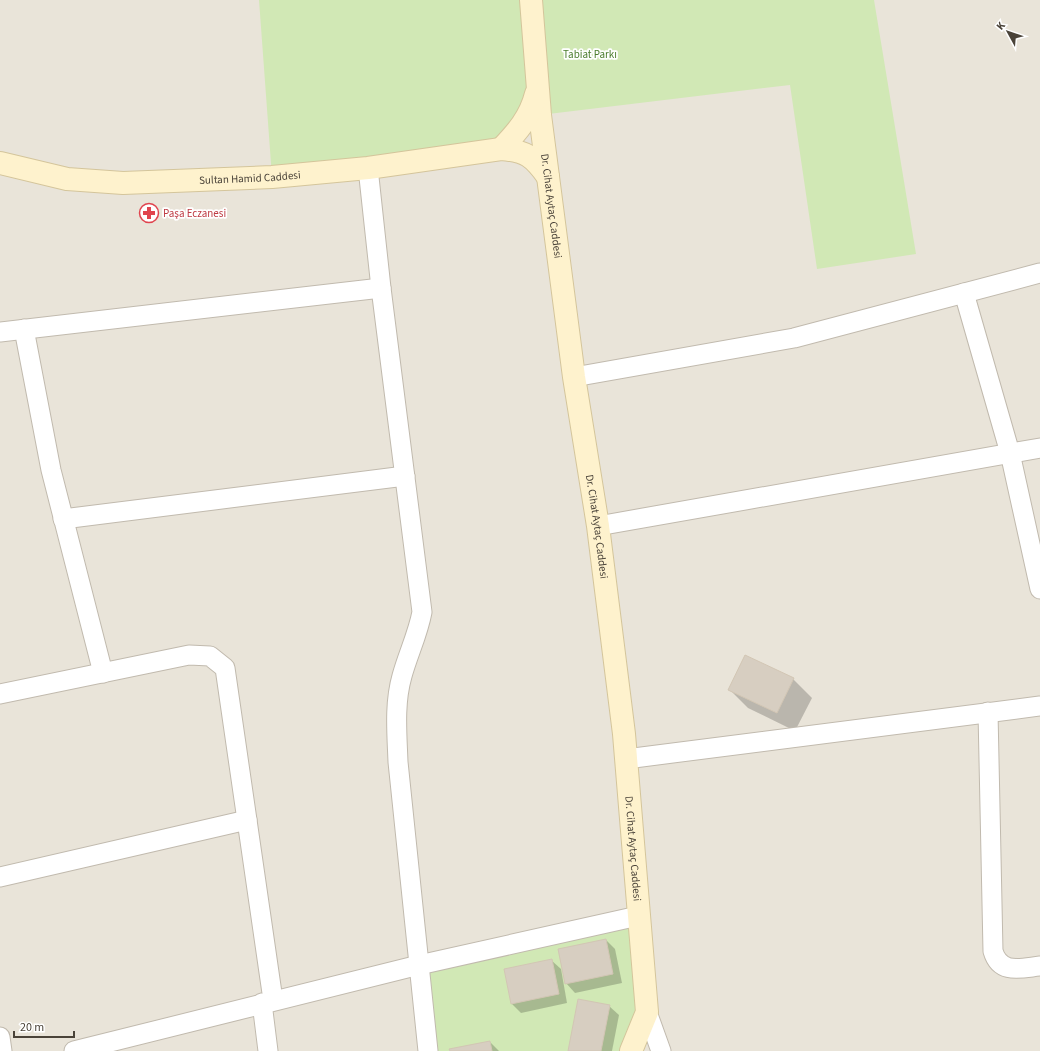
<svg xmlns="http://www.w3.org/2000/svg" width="1040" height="1051" font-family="'Source Sans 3',sans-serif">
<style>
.residential{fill:#e9e4d9}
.green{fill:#d1e8b5}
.shadow{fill:#0003}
.building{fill:#d7cec1;stroke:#d2c6b4}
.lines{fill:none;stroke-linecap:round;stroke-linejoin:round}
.street-casing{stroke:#c1baae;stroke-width:21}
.secondary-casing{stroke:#d4c59b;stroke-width:24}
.street{stroke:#fff;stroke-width:19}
.secondary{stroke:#fef2cd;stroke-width:22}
.labels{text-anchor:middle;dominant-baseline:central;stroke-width:3.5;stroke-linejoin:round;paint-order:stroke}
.park-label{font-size:11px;fill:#4a7c2c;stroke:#fff}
.street-label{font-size:11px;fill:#4a4339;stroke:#fff}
.health-label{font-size:11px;fill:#be3a42;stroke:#fff;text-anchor:start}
</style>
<rect width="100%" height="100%" fill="#f5f2eb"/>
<rect class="residential" x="0" y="0" width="1040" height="1051"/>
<g class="green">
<polygon points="259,0 874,0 916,254 817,269 790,85 540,115 501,149 272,177"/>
<polygon points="638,916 647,1012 631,1051 428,1051 419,965"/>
</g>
<g class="shadow">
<polygon points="793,679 812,698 795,731 748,708 730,690"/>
<polygon points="606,940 615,949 622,983 575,993 566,983"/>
<polygon points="551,960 561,969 567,1003 521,1013 512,1004"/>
<polygon points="609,1006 619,1015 612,1051 569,1051"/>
<polygon points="490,1042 499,1051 451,1051"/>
</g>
<g class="building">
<polygon points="745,655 794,678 777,713 728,690"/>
<polygon points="606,939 613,974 565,984 558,949"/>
<polygon points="552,959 559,994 511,1004 504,969"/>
<polygon points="578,999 610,1005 601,1051 568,1051"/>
<polygon points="490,1041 492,1051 450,1051 449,1049"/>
</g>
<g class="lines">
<defs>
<g id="street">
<path d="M368,168L381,288L422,612C418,634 408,654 402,676C394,704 397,734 398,762L428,1051"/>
<polyline points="964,293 1010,453 1040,589"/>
<polyline points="24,329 51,470 103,673"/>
<polyline points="0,332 381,288"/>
<polyline points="574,377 794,338 1040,273"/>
<polyline points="63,519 405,476"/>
<polyline points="598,526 1040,448"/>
<polyline points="0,694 189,655 210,656 225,668 273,1000"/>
<path d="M988,712L993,951C1000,975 1021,968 1040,966"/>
<polyline points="626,759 1040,706"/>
<polyline points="0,877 247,820"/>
<polyline points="262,1003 268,1051"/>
<polyline points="647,1012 661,1051"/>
<polyline points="0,1037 2,1051"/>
<polyline points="74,1051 419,965 638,916"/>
</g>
<g id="secondary">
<path id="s1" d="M531,0L540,115L574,377L598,526L624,734L647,1012L631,1051"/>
<path d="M501,149C517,132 530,118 536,94"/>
<path id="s2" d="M0,163L67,179L123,183L272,177L368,168L501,149C526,151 533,156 548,177"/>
</g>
</defs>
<use href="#street" class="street-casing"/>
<use href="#secondary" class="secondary-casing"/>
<use href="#street" class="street"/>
<use href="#secondary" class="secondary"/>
</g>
<defs>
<symbol id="pharmacy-ring" viewBox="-11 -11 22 22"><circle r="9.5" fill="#fff" stroke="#e0444e" stroke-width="1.5"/><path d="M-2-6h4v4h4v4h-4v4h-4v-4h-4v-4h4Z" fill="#e0444e"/></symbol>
</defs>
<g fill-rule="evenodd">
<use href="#pharmacy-ring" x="138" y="202" width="22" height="22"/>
</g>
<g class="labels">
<g class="park-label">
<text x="590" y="54">Tabiat Parkı</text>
</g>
<g class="street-label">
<text stroke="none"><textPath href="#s2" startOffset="252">Sultan Hamid Caddesi</textPath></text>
<text stroke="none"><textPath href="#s1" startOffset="207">Dr. Cihat Aytaç Caddesi</textPath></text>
<text stroke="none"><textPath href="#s1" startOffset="531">Dr. Cihat Aytaç Caddesi</textPath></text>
<text stroke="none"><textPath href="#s1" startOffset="855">Dr. Cihat Aytaç Caddesi</textPath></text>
</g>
<g class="health-label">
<text x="163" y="213">Paşa Eczanesi</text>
</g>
</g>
<g transform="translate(1008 32) rotate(310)" stroke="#ffffff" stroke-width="3" paint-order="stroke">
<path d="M0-3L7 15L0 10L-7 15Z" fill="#4a4339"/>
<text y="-6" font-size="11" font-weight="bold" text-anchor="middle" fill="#4a4339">K</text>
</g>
<path d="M14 1031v6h60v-6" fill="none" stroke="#4a4339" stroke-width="2"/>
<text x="20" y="1031" font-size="12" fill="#4a4339" stroke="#ffffff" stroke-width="3" paint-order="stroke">20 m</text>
</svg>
